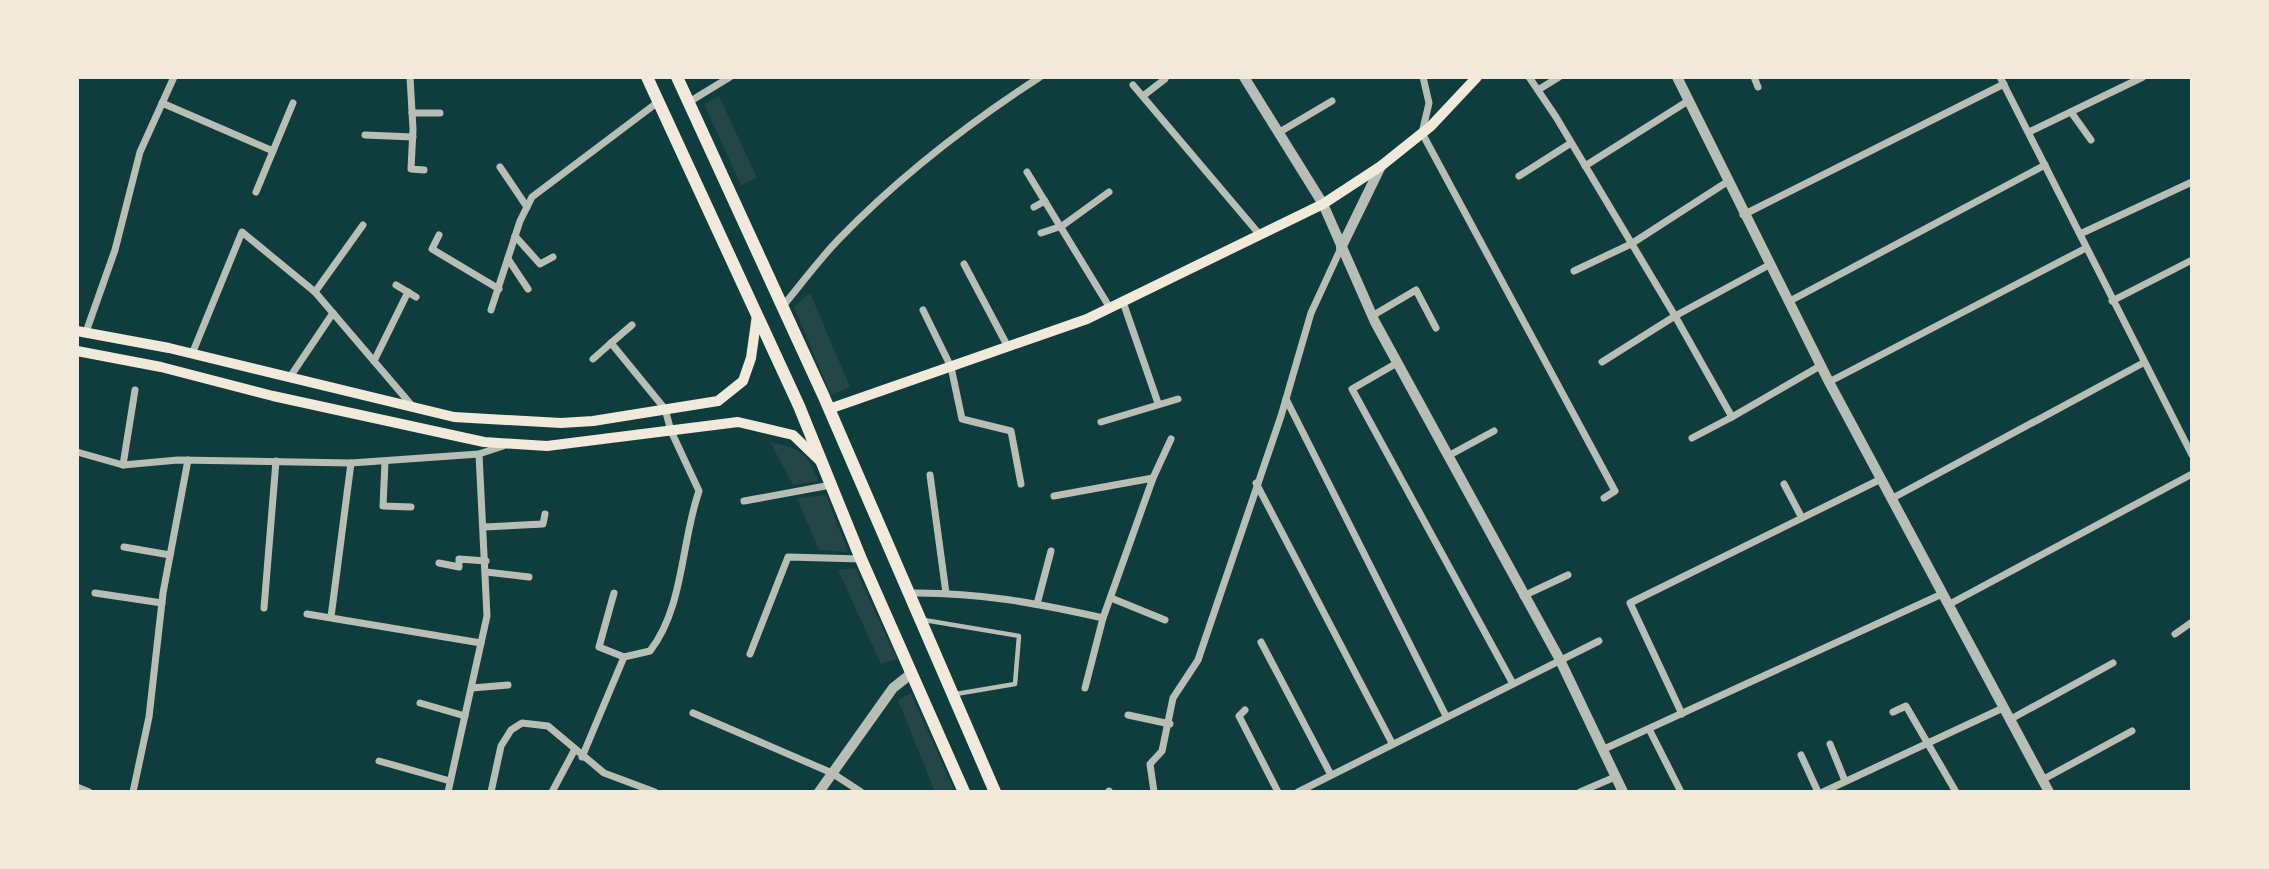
<svg xmlns="http://www.w3.org/2000/svg" width="2269" height="869" font-family="'Times New Roman',serif">
<style>
.green{fill:#244646}
.lines{fill:none;stroke-linecap:round;stroke-linejoin:round}
.service{stroke:#b8beb3;stroke-width:4.5}
.minor{stroke:#b8beb3;stroke-width:7}
.tertiary{stroke:#b8beb3;stroke-width:10}
.secondary{stroke:#f1e9da;stroke-width:10}
.primary{stroke:#f1e9da;stroke-width:12}
</style>
<rect width="100%" height="100%" fill="#0f3d3e"/>
<g class="green">
<polygon points="719,96 757,178 741,185 704,104"/>
<polygon points="810,293 850,387 831,395 794,307"/>
<path d="M770,442C800,449 807,451 818,481L793,485Z"/>
<polygon points="826,495 848,552 819,550 797,498"/>
<polygon points="855,568 897,659 881,664 838,570"/>
<polygon points="911,693 955,792 935,792 898,700"/>
</g>
<g class="lines">
<polyline class="service" points="924,620 1019,636 1015,684 956,694"/>
<g class="minor">
<polyline points="410,77 413,129 411,169 424,170"/>
<polyline points="1423,77 1429,103 1422,133 1615,491 1604,498"/>
<polyline points="1529,77 1556,117 1675,316 1732,417 1820,366"/>
<polyline points="1754,77 1758,87"/>
<polyline points="2000,77 2192,455"/>
<polyline points="1133,85 1260,235"/>
<polyline points="1538,90 1559,77"/>
<polyline points="1143,96 1165,79"/>
<polyline points="689,102 730,77"/>
<polyline points="162,103 273,151 293,103"/>
<polyline points="2071,112 2091,140"/>
<polyline points="412,113 440,113"/>
<polyline points="2029,132 2143,77"/>
<polyline points="1278,133 1332,101"/>
<polyline points="365,135 413,137"/>
<polyline points="1585,166 1688,101"/>
<polyline points="500,167 527,207"/>
<polyline points="1027,172 1110,308"/>
<polyline points="1519,176 1571,143"/>
<polyline points="256,192 273,151"/>
<polyline points="1034,207 1045,201"/>
<polyline points="1743,215 2004,84"/>
<polyline points="1041,233 1062,226 1109,192"/>
<polyline points="2080,234 2192,182"/>
<polyline points="439,235 432,249 499,289"/>
<polyline points="515,236 540,264 553,257"/>
<polyline points="508,259 528,289"/>
<polyline points="964,264 1008,347"/>
<polyline points="1574,271 1631,244 1727,182"/>
<polyline points="396,285 416,297"/>
<polyline points="315,292 363,225"/>
<polyline points="2112,301 2192,260"/>
<polyline points="1123,302 1158,403"/>
<polyline points="1788,302 2045,165"/>
<path d="M783,306C801,284 819,260 838,240C897,179 969,123 1040,77"/>
<polyline points="491,310 520,221 532,197 658,102"/>
<polyline points="923,310 951,367 962,419 1011,431 1021,484"/>
<polyline points="1372,316 1416,290 1436,328"/>
<polyline points="86,332 115,250 140,152 174,77"/>
<polyline points="192,354 242,232 315,292 414,408"/>
<polyline points="593,359 611,343"/>
<polyline points="374,361 408,292"/>
<polyline points="1602,362 1675,316 1769,265"/>
<polyline points="1397,363 1352,389 1512,682"/>
<polyline points="290,377 333,313"/>
<polyline points="1829,382 2086,248"/>
<polyline points="1286,399 1446,716"/>
<polyline points="1101,422 1178,399"/>
<polyline points="1692,438 1732,417"/>
<polyline points="77,452 123,465 178,460 351,463 479,454 503,446"/>
<polyline points="1448,456 1494,431"/>
<polyline points="385,462 383,506 411,507"/>
<polyline points="123,465 135,390"/>
<polyline points="930,475 946,593"/>
<polyline points="1153,478 1171,439"/>
<polyline points="1256,483 1392,743"/>
<polyline points="1784,484 1802,518"/>
<polyline points="1891,499 2143,363"/>
<polyline points="744,501 831,485"/>
<polyline points="484,527 543,524 545,514"/>
<polyline points="124,547 170,555"/>
<polyline points="439,563 459,567 459,559 486,561"/>
<polyline points="486,572 529,577"/>
<polyline points="95,593 162,603"/>
<polyline points="614,593 599,647 624,657"/>
<path d="M909,593C978,592 1036,603 1103,618L1153,478L1054,496"/>
<polyline points="1523,596 1568,575"/>
<polyline points="1111,598 1165,620"/>
<polyline points="1037,604 1051,551"/>
<polyline points="1948,605 2192,474"/>
<polyline points="264,608 276,461"/>
<polyline points="307,614 481,643"/>
<polyline points="331,617 351,463"/>
<polyline points="2175,634 2192,622"/>
<polyline points="1261,642 1331,775"/>
<polyline points="750,654 788,557 861,559"/>
<polyline points="472,688 508,685"/>
<polyline points="1085,688 1103,618"/>
<polyline points="420,703 465,716"/>
<polyline points="1245,710 1239,716 1278,792"/>
<polyline points="1893,712 1906,706 1956,792"/>
<polyline points="693,713 832,773 861,792"/>
<polyline points="1682,714 1630,603 1881,479"/>
<polyline points="1128,715 1170,724"/>
<polyline points="2009,720 2113,663"/>
<polyline points="1649,729 1681,792"/>
<polyline points="1830,744 1845,781"/>
<polyline points="1602,750 1942,594"/>
<polyline points="1801,755 1818,792"/>
<path d="M582,757L624,657L650,651C684,607 681,542 699,491L671,431L665,409L611,343L632,325"/>
<polyline points="379,761 450,781"/>
<polyline points="2042,780 2132,731"/>
<polyline points="77,787 89,792"/>
<polyline points="1109,791 1109,792"/>
<polyline points="133,792 149,717 163,593 188,460"/>
<polyline points="448,792 487,616 479,454"/>
<polyline points="491,792 501,746 511,730 522,723 548,726 604,773 655,792"/>
<polyline points="552,792 575,749"/>
<polyline points="1154,792 1150,764 1162,751 1173,698 1198,660 1281,416 1311,313 1341,248"/>
<polyline points="1298,792 1599,641"/>
<polyline points="1580,792 1615,777"/>
<polyline points="1823,792 2003,708"/>
</g>
<g class="tertiary">
<polyline points="1244,77 1323,204 1375,322 1559,658 1623,792"/>
<polyline points="1677,77 1829,382 2049,792"/>
<polyline points="1341,248 1381,166"/>
<polyline points="819,792 893,688 912,673"/>
</g>
<g class="secondary">
<polyline points="77,331 169,348 454,417 561,423 593,421 718,401 743,381 751,358 757,315"/>
<polyline points="77,351 161,367 273,396 484,442 547,446 738,422 793,435 820,461"/>
<polyline points="829,409 1087,319 1323,204 1381,166 1431,126 1477,77"/>
</g>
<g class="primary">
<polyline points="647,77 799,406 861,559 964,792"/>
<polyline points="677,77 824,397 995,792"/>
</g>
</g>
<rect width="2269" height="869" fill="none" stroke="#f1e9da" stroke-width="158"/>
</svg>
